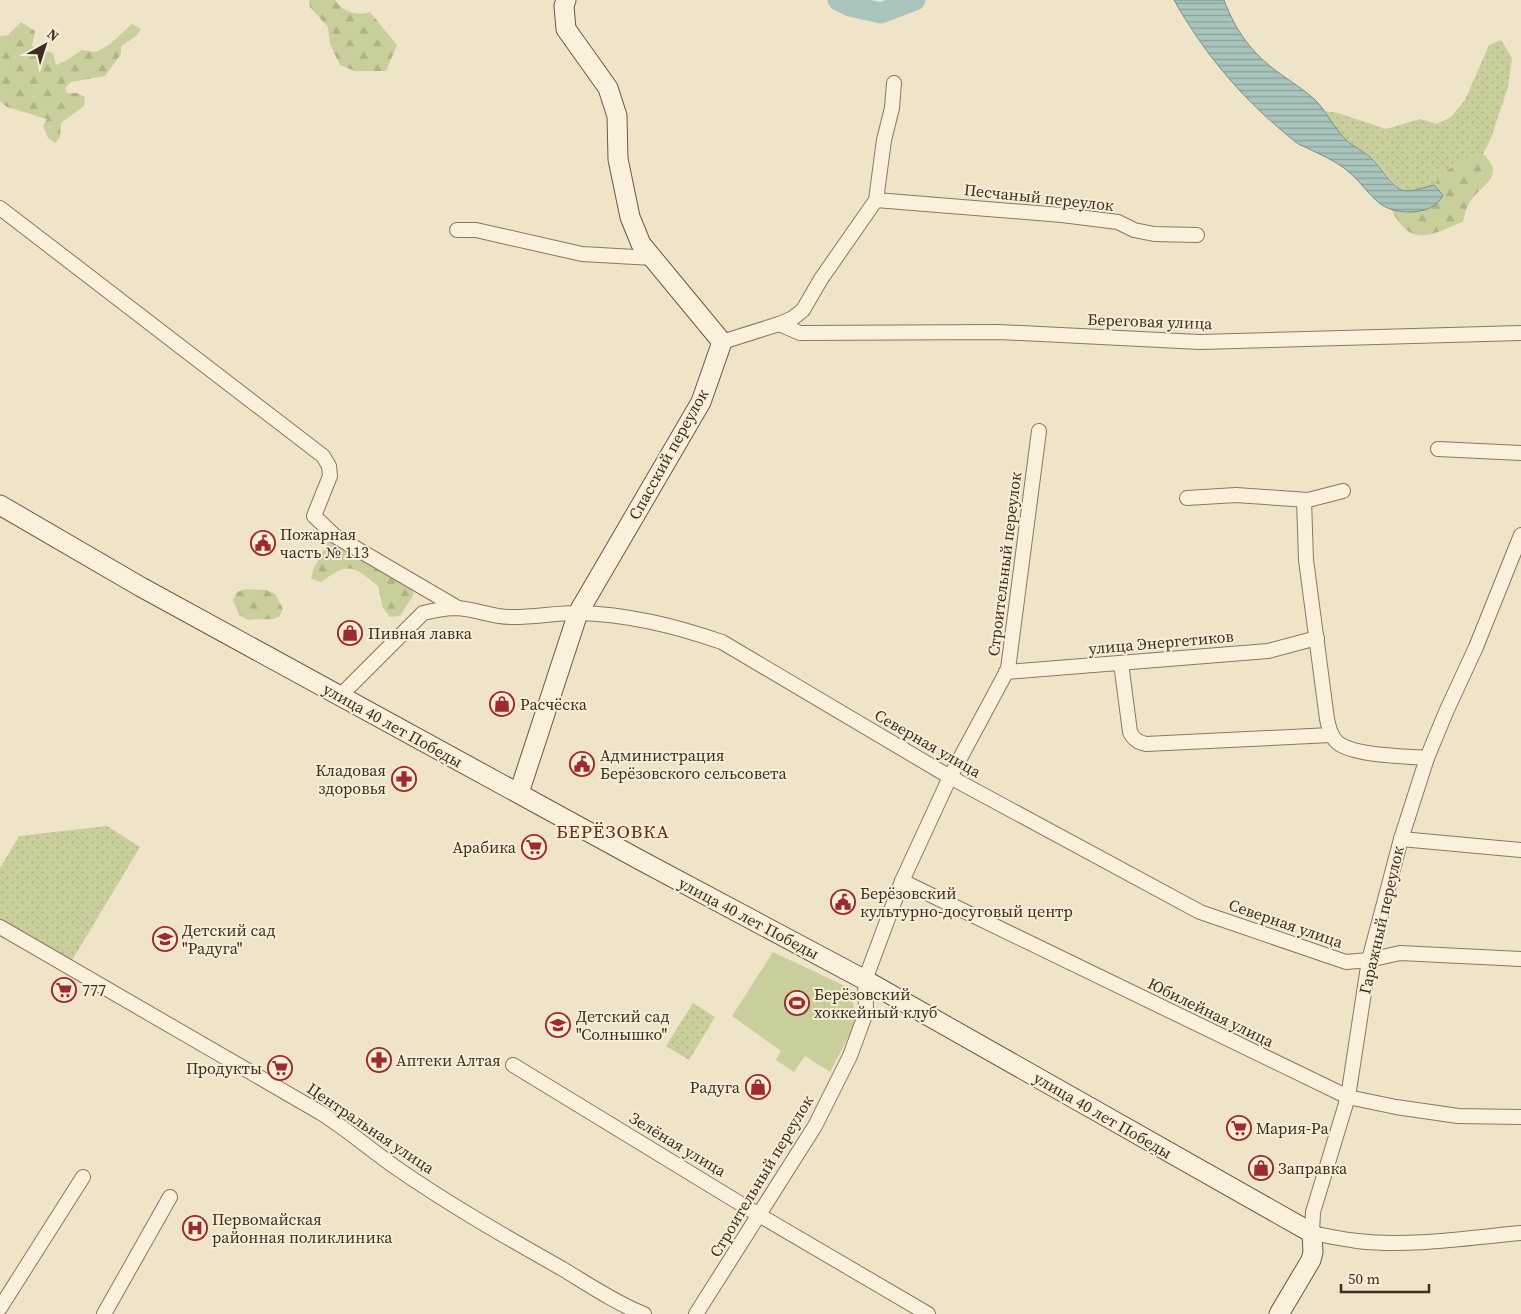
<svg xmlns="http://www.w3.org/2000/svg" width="1521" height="1314" font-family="'Source Serif 4',serif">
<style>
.grass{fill:url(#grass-dots)}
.forest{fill:url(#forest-firs)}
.garden{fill:#c9cf9b}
.water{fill:url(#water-rules);stroke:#6f938a}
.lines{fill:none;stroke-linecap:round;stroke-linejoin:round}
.river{stroke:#a9c4bc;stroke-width:21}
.street-casing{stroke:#8d765c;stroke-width:16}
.secondary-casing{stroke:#6f573f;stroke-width:21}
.street{stroke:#faf1dc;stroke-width:14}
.secondary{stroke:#faf1dc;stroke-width:19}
.labels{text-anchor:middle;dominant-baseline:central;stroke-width:4;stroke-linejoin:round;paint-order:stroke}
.street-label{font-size:16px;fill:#3d2e20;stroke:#f7eed8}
.poi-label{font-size:16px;fill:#3d2e20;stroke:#f7eed8;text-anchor:start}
.quarter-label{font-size:19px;letter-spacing:1px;fill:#6b2e1e;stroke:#f7eed8}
</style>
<defs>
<pattern id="grass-dots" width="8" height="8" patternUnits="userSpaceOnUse" patternTransform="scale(1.25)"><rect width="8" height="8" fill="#c9cf9b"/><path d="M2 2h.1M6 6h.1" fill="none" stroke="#aeb285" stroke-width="1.8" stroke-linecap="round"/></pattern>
<pattern id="forest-firs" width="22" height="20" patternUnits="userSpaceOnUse" patternTransform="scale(1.25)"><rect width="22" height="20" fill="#c9cf9b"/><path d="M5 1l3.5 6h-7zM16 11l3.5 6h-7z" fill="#aeb285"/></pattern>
<pattern id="water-rules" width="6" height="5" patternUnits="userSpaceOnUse" patternTransform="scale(1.25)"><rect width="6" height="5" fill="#a9c4bc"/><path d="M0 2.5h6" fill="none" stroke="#8ba098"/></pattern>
</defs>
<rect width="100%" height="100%" fill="#f0e4c8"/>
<g class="grass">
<polygon points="1501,40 1512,58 1508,87 1491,138 1483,154 1471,156 1442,173 1434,185 1410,191 1399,189 1372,158 1363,151 1346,141 1335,128 1325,111 1338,113 1386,129 1420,119 1437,124 1451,117 1465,100 1489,45"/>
<polygon points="107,826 140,847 71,962 0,920 0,868 19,836"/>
<polygon points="693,1003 715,1017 689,1060 666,1046"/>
</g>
<g class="forest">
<path d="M309,0H335C343,12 356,16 370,12L397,45L386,71H355L340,65L330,44L328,27L310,7Z"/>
<polygon points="21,22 35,31 32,46 53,53 56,65 67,60 82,50 96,52 110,44 132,24 141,29 136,36 121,46 121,54 105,76 71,82 65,88 67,93 77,93 85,97 84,106 61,123 60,137 55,143 48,138 43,126 47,119 7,107 0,101 0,36 8,35"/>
<path d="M1483,154C1506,175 1484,183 1472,199C1466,206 1465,214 1463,222C1429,235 1412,249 1391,209L1401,212L1443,195L1434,185L1442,173L1471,156Z"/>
<path d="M328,542L339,546L412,590L414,594L400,616L390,617L383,608L378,586C352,565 349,562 321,582L311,579L313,570Z"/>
<path d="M245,589L266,590L275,594L283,609L279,617C268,621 259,618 248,620L239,615L233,600L237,592Z"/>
</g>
<polygon class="garden" points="773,952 851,989 856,1022 830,1072 805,1056 794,1072 776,1060 781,1051 732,1016"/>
<path class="water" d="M1174,0H1224C1231,19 1241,37 1255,52C1272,71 1293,81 1312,97C1326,109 1332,126 1345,139C1352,146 1362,150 1370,157C1378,164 1393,187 1401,190C1412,193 1424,187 1434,185L1443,195C1441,198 1439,202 1436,204C1423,215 1396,214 1382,205C1370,197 1361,182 1350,173C1339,163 1324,156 1311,150C1306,147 1301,146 1297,143C1246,103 1206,57 1174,0Z"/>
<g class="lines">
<polyline class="river" points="838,0 850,6 881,13 915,0"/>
<defs>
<g id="street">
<polyline points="876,200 1062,215 1118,222 1134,230 1154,234 1197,235"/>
<polyline points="0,208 323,456 329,466 330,476 314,516 335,536 458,608"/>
<polyline points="457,230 476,230 582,254 653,258"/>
<polyline points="779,324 800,333 999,332 1200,342 1521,333"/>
<polyline points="722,342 779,324 793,318 803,310 821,279 876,200 884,140 892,108 894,83"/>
<polyline points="1438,449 1521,453"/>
<polyline points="1187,498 1236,495 1308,500 1343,491"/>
<path d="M1304,500L1306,560L1327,719C1329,728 1331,737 1338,743C1355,756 1405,756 1427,758"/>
<path d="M1521,535L1476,647L1446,712L1427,758L1401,839L1369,960L1348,1097L1313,1212L1312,1233C1327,1236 1342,1239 1357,1241C1411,1247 1467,1238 1521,1233"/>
<path d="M1121,663L1130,732C1134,740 1138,742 1146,744L1331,735"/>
<polyline points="1006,672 1268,651 1317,638"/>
<path d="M340,696L423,613C435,610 445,608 457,608C476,609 494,618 513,617C535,617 556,613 577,613C628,614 675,626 722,642L950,777L1200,912L1346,962L1369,960L1400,953L1521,959"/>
<polyline points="1401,839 1521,850"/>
<polyline points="902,881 1348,1097 1396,1107 1458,1116 1521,1117"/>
<path d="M0,927L321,1113C348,1130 372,1151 398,1169C450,1205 506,1237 561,1268C586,1283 617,1304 644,1314"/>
<polyline points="513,1065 759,1215 928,1314"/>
<polyline points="0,1308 83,1177"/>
<polyline points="104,1314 170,1197"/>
<polyline points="696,1314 815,1126 850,1056 864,1018 866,1008 865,980 902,881 950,777 1008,669 1039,431"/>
</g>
<g id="secondary">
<polyline points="0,505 141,587 640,860 865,980 1312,1233 1313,1252 1311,1260 1279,1314"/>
<polyline points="519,793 578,613 701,402 722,342 641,244 630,217 618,159 617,116 608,88 566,29 564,6 566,0"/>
</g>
</defs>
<use href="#street" class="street-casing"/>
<use href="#secondary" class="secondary-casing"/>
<use href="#street" class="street"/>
<use href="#secondary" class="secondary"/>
</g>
<defs>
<symbol id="civic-ring" viewBox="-11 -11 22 22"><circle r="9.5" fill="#f7eed8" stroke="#9e2a2b" stroke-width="1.5"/><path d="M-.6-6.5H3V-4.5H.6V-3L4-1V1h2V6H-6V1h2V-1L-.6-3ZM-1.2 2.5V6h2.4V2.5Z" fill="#9e2a2b"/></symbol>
<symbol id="shop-ring" viewBox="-11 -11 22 22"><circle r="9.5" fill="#f7eed8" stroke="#9e2a2b" stroke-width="1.5"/><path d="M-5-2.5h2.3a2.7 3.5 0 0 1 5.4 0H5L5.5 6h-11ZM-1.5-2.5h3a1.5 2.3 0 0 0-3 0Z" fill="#9e2a2b"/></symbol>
<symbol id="pharmacy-ring" viewBox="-11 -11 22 22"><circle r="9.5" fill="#f7eed8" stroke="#9e2a2b" stroke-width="1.5"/><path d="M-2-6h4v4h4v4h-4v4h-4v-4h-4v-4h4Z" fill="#9e2a2b"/></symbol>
<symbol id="supermarket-ring" viewBox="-11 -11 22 22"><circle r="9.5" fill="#f7eed8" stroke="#9e2a2b" stroke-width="1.5"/><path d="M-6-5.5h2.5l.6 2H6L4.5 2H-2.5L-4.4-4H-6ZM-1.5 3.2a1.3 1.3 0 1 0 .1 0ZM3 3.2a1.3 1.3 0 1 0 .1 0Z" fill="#9e2a2b"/></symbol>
<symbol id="school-ring" viewBox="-11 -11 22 22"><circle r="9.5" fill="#f7eed8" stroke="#9e2a2b" stroke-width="1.5"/><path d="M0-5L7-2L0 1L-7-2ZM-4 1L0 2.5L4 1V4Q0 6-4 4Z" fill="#9e2a2b"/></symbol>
<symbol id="stadium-ring" viewBox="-11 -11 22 22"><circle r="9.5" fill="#f7eed8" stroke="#9e2a2b" stroke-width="1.5"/><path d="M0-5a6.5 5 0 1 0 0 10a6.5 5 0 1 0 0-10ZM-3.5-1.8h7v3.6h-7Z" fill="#9e2a2b"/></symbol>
<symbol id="hospital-ring" viewBox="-11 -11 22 22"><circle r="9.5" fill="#f7eed8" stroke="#9e2a2b" stroke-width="1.5"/><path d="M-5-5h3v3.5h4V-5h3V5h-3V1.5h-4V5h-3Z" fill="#9e2a2b"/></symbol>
</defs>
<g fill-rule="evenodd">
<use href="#civic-ring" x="249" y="529" width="28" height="28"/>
<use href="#shop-ring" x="336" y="619" width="28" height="28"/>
<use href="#shop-ring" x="488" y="690" width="28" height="28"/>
<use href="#civic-ring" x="568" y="750" width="28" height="28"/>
<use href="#pharmacy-ring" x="390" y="765" width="28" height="28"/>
<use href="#supermarket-ring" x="520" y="833" width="28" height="28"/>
<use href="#civic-ring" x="829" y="888" width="28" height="28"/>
<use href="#school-ring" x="151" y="925" width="28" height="28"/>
<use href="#supermarket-ring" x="50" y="976" width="28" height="28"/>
<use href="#stadium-ring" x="783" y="989" width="28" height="28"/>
<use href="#school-ring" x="544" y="1011" width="28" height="28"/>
<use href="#pharmacy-ring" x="365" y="1046" width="28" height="28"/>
<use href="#supermarket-ring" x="266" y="1054" width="28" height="28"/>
<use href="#shop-ring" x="744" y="1073" width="28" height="28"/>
<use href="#supermarket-ring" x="1225" y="1114" width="28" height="28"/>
<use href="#shop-ring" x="1247" y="1154" width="28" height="28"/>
<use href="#hospital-ring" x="181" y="1214" width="28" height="28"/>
</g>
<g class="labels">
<g class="street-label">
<text transform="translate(1039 197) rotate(6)">Песчаный переулок</text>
<text transform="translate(1150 321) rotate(2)">Береговая улица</text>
<text transform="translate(668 454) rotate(-61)">Спасский переулок</text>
<text transform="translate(1004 564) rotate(-83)">Строительный переулок</text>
<text transform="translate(1161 642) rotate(-5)">улица Энергетиков</text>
<text transform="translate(393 725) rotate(29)">улица 40 лет Победы</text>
<text transform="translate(928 743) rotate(30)">Северная улица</text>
<text transform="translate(749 918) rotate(28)">улица 40 лет Победы</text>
<text transform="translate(1381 920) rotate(-77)">Гаражный переулок</text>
<text transform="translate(1286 923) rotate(19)">Северная улица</text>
<text transform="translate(1211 1012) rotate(26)">Юбилейная улица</text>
<text transform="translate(1103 1115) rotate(30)">улица 40 лет Победы</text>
<text transform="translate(371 1128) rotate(34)">Центральная улица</text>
<text transform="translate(678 1144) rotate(31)">Зелёная улица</text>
<text transform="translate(761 1176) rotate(-59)">Строительный переулок</text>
</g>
<g class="poi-label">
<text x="280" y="534">Пожарная<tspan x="280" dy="18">часть № 113</tspan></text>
<text x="368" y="633">Пивная лавка</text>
<text x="520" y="704">Расчёска</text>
<text x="600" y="755">Администрация<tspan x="600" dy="18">Берёзовского сельсовета</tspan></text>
<text x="386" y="770" text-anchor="end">Кладовая<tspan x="386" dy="18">здоровья</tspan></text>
<text x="516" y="847" text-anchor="end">Арабика</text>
<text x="860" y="893">Берёзовский<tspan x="860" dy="18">культурно-досуговый центр</tspan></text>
<text x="182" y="930">Детский сад<tspan x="182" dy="18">"Радуга"</tspan></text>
<text x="82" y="990">777</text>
<text x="814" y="994">Берёзовский<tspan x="814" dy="18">хоккейный клуб</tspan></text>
<text x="576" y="1016">Детский сад<tspan x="576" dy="18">"Солнышко"</tspan></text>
<text x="396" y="1060">Аптеки Алтая</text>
<text x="262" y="1068" text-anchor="end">Продукты</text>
<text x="740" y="1087" text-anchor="end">Радуга</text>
<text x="1256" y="1128">Мария-Ра</text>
<text x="1278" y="1168">Заправка</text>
<text x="212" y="1219">Первомайская<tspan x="212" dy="18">районная поликлиника</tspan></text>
</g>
<g class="quarter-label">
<text x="613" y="831">БЕРЁЗОВКА</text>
</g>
</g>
<g transform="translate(45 45) rotate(39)" stroke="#f7eed8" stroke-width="4" paint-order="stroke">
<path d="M0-4L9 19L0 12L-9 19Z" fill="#3d2e20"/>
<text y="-8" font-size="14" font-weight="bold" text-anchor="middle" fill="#3d2e20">N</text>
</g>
<path d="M1341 1284v8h88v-8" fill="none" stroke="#3d2e20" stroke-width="2.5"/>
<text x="1348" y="1284" font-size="15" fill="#3d2e20" stroke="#f7eed8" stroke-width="4" paint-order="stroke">50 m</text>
</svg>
